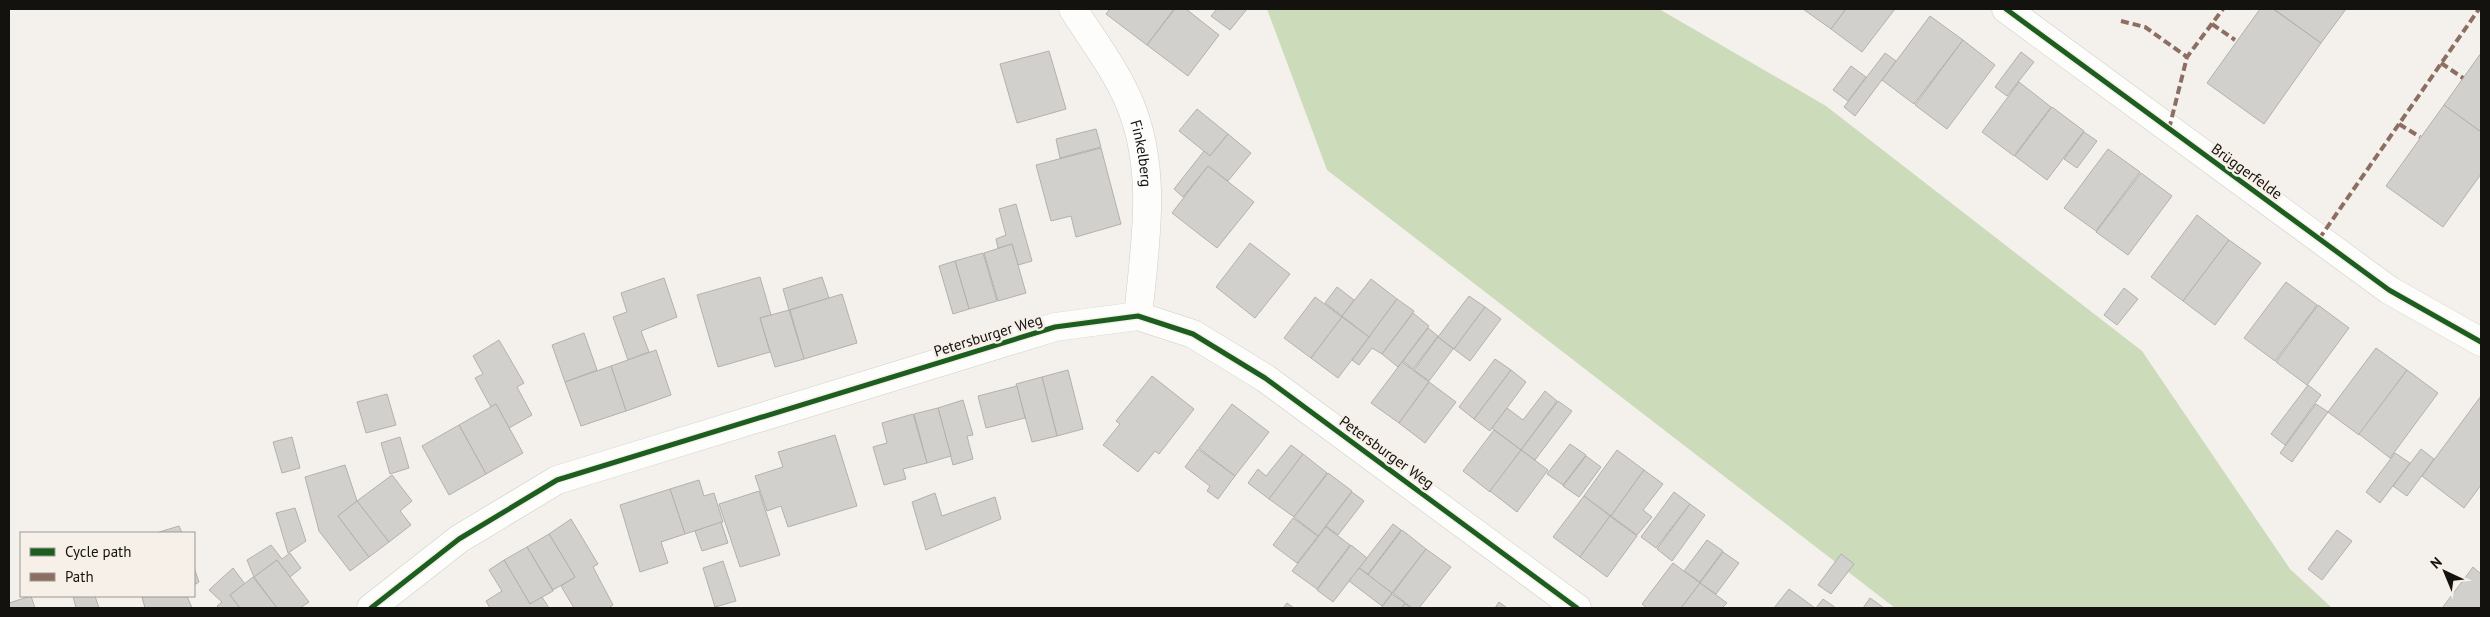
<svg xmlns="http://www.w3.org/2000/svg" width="2490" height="617" font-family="'PT Sans',sans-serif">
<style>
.green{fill:#ccdbb9}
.building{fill:#d2d0cd;stroke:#b3b0ad}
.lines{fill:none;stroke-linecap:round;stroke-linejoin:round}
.minor-casing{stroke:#d0cdca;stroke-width:29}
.minor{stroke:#fdfdfc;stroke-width:28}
.quiet{stroke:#8d6e63;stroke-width:4;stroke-dasharray:8 4;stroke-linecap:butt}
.cycleway-casing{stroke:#f7f0e8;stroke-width:8}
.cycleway{stroke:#1b5e20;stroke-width:5}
.labels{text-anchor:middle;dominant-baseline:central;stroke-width:5;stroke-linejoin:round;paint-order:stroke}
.street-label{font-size:15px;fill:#14120f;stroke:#f7f0e8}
</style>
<rect width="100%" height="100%" fill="#f4f0ec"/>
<polygon class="green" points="1267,9 1659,9 1826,106 2142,351 2290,569 2332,608 1895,608 1327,170"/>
<g class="building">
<polygon points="1110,9 1174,9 1147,45 1106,14"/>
<polygon points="1175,9 1186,9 1219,35 1188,76 1147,45"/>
<polygon points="1217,9 1247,9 1230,30 1211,16"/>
<polygon points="1803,9 1846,9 1831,29"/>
<polygon points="1846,9 1895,9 1862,52 1831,29"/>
<polygon points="2260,9 2273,9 2321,43 2264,124 2207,83"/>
<polygon points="2274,9 2346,9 2321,43"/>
<polygon points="1930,16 1963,40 1914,104 1882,80"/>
<polygon points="1963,40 1995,65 1947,129 1915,105"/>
<polygon points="1049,51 1066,109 1017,123 1000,64"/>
<polygon points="2021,52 2034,62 2007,96 1995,87"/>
<polygon points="1885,53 1896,61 1855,116 1844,107"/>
<polygon points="2481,53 2481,132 2444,105"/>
<polygon points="1851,66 1866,77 1848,101 1833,90"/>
<polygon points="2019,82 2051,107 2014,156 1982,132"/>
<polygon points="2444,105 2481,132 2481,174 2443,227 2386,186"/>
<polygon points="2052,107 2084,131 2047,180 2015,156"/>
<polygon points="1197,109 1228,134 1210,156 1179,131"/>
<polygon points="1096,129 1101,147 1060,158 1056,139"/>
<polygon points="2084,132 2097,141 2077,168 2064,159"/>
<polygon points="1228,134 1251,153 1228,181 1208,166 1183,197 1174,189 1204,151 1210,156"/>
<polygon points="1101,148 1121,224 1076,237 1071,216 1051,221 1036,165"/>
<polygon points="2108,149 2140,172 2096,231 2064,208"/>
<polygon points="1208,166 1254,202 1217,248 1172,213"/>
<polygon points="2141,173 2172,196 2128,255 2096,232"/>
<polygon points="1016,204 1032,261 1018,265 1012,244 998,248 996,239 1006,235 999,209"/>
<polygon points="2197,215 2229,240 2183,301 2151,277"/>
<polygon points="2229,240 2261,263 2215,325 2183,301"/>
<polygon points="1250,243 1290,274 1255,318 1216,287"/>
<polygon points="1012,244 1026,293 998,301 984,253"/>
<polygon points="983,253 997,301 969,309 955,261"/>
<polygon points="955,261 969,309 953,314 939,266"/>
<polygon points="760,277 771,315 760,318 770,352 718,367 697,295"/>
<polygon points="822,277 829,298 789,310 783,289"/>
<polygon points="664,278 677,317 641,331 649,352 628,360 613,317 627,312 621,293"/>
<polygon points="1371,279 1397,299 1369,337 1342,316"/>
<polygon points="2286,282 2317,305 2275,361 2244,338"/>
<polygon points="1337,287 1354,300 1342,316 1325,303"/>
<polygon points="2124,288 2138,299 2117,325 2104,315"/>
<polygon points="842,294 857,343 804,359 790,310"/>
<polygon points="1469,296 1485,307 1454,349 1438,337"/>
<polygon points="1315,297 1342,317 1311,358 1284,338"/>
<polygon points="1397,299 1414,311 1382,354 1372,348 1359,365 1352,360"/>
<polygon points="2318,305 2349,328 2307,385 2276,362"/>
<polygon points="1485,307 1501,319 1470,361 1454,349"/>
<polygon points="789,310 804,359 775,367 760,318"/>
<polygon points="1413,313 1429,326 1398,367 1382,354"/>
<polygon points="1342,317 1369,337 1338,378 1311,358"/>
<polygon points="1428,328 1438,336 1413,369 1403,361"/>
<polygon points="584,333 597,370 565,382 552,345"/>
<polygon points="1438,337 1453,349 1429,381 1414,370"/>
<polygon points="499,340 524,383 517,387 532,415 509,428 496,404 491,407 475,378 483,374 473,356"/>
<polygon points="2376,348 2407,370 2359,435 2328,412"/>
<polygon points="656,350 671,395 626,411 611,366"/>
<polygon points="1495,359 1511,370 1474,419 1459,407"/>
<polygon points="1402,362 1429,382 1399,423 1371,403"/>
<polygon points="611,366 626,411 581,426 565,382"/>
<polygon points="1068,370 1083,429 1057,436 1042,377"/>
<polygon points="1511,370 1526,382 1490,431 1474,419"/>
<polygon points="2407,370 2438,393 2390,458 2359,434"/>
<polygon points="1152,376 1194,409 1159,454 1155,451 1138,472 1103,445 1120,424 1116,421"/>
<polygon points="1042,377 1057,436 1032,442 1016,384"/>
<polygon points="1429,382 1456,402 1425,443 1399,423"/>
<polygon points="2308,385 2321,395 2285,445 2271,434"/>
<polygon points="1017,386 1025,418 986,428 978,396"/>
<polygon points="1545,391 1557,401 1521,450 1492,428 1507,408 1523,420"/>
<polygon points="387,394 396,425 366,433 357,402"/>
<polygon points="2481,396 2481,485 2464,508 2422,476"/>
<polygon points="963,400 973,435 967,436 973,459 953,465 938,408"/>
<polygon points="1558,401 1572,411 1535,460 1521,450"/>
<polygon points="496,404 523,453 486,474 459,425"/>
<polygon points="1232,404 1269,432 1235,476 1199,448"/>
<polygon points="2316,404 2328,412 2292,462 2280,453"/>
<polygon points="938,408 951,456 927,463 914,414"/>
<polygon points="913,414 927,463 903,469 906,479 884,485 873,447 887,443 882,423"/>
<polygon points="459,425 486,474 449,495 422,446"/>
<polygon points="1494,430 1521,450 1490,492 1463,471"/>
<polygon points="835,435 857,506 788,527 781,506 767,511 755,476 783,467 778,452"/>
<polygon points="292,437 300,468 282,473 273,442"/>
<polygon points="400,437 409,468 390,474 381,443"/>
<polygon points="1570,444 1586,455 1563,485 1547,474"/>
<polygon points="1291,445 1303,454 1269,499 1248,483 1258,469 1266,476"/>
<polygon points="1198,449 1235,476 1218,499 1207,491 1210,486 1185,467"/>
<polygon points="2421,449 2434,459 2407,496 2393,486"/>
<polygon points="1521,450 1548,470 1517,512 1490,491"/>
<polygon points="1617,450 1644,470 1611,516 1584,496"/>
<polygon points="2395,453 2410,463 2380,503 2366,492"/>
<polygon points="1303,454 1327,473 1294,517 1269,499"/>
<polygon points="1586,456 1601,467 1579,497 1563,486"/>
<polygon points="345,465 357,501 338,516 369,557 350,571 319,531 305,477"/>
<polygon points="1644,470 1663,484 1643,510 1652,517 1637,535 1611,516"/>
<polygon points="1328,473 1352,491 1318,536 1294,517"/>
<polygon points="392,475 412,501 400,511 411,525 389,542 357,501"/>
<polygon points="699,480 704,496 714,493 723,522 685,534 670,489"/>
<polygon points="670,489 685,534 661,542 668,563 640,572 620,505"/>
<polygon points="759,491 780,555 740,567 719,504"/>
<polygon points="1352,492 1364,501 1338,535 1326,526"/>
<polygon points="1674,492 1690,504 1656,548 1641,537"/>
<polygon points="935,493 942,516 995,497 1001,519 926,550 912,502"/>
<polygon points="1584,496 1610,516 1580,557 1553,537"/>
<polygon points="357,501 389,542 369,557 338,516"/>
<polygon points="1690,504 1705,515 1672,561 1657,549"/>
<polygon points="295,508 306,541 288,553 276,513"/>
<polygon points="1610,516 1637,536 1607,577 1580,557"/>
<polygon points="1293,518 1318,536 1297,563 1273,545"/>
<polygon points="571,519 598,564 593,567 613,605 608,608 574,608 561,586 575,577 549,534"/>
<polygon points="721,522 728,543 702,551 695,531"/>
<polygon points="1393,524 1401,530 1368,574 1359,568"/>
<polygon points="179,526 182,533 156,533"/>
<polygon points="1326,527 1350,545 1317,589 1292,571"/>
<polygon points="1402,530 1426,549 1392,593 1368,575"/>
<polygon points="2337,530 2352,541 2322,580 2308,569"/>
<polygon points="549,534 575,577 553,590 527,547"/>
<polygon points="1707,540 1723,551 1700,582 1684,571"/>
<polygon points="271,545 282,559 290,553 301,568 290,577 277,560 254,577 247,560"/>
<polygon points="1351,545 1367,558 1333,602 1317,590"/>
<polygon points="527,547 553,591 530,604 504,560"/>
<polygon points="1426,549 1451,567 1419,608 1412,608 1393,593"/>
<polygon points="1723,552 1739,563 1716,594 1700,583"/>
<polygon points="1841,554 1854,564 1831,594 1818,585"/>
<polygon points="277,560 309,602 300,608 277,608 254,577"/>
<polygon points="504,560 530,604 542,597 549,608 490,608 486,601 502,591 489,570"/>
<polygon points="723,561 736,601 715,607 703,568"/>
<polygon points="1673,563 1700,583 1681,608 1647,608 1642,604"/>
<polygon points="2473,567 2481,574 2481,608 2445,608 2443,607"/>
<polygon points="194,568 199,582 194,585"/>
<polygon points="233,568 245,584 230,595 240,608 219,608 217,606 222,602 209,590"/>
<polygon points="1359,568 1392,593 1382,606 1349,581"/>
<polygon points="253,577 277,608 240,608 230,595"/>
<polygon points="1700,583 1727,603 1722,608 1681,608"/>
<polygon points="1789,589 1815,608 1774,608"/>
<polygon points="1392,594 1405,603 1401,608 1381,608"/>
<polygon points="31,596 35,608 9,608 9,603"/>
<polygon points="73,596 95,596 99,608 76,608"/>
<polygon points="146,596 187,596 192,608 145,608 142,597"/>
<polygon points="1870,598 1884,608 1863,608"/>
<polygon points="1823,599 1836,608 1816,608"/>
<polygon points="1499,602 1507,608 1495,608"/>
<polygon points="1287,603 1294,608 1283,608"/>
<polygon points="1405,604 1412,608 1402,608"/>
</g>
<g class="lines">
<defs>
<g id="minor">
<path id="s1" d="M1073,9C1092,39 1116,70 1130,104C1158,172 1145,245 1138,316"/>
<polyline points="2006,9 2389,290 2481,342"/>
<polyline points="371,608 459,539 557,480 1055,327 1138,316 1193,334 1265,378 1577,608"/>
</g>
</defs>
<use href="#minor" class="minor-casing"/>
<use href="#minor" class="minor"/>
<g class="quiet">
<polyline points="2121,21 2145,27 2187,57"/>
<polyline points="2212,24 2235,40"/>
<polyline points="2441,63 2463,78"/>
<polyline points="2399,124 2420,137"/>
<polyline points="2169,129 2187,57 2223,9"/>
<polyline points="2319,239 2479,9"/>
</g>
<defs>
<g id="cycleway">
<polyline points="2006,9 2389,290 2481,342"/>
<polyline points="371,608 459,539 557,480 1055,327 1138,316 1193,334 1265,378 1577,608"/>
</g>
</defs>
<use href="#cycleway" class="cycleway-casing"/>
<use href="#cycleway" class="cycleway"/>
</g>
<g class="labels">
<g class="street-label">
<text stroke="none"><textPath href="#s1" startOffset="162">Finkelberg</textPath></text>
<text transform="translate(2247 171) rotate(36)">Brüggerfelde</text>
<text transform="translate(988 335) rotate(-17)">Petersburger Weg</text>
<text transform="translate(1387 452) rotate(36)">Petersburger Weg</text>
</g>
</g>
<rect width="2490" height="617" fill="none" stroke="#14120f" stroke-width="20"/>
<rect x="20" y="532" width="175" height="65" fill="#f7f0e8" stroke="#9c9791"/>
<rect x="30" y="548" width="25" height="8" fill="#1b5e20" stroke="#9c9791"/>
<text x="65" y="557" font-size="15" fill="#14120f">Cycle path</text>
<rect x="30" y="573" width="25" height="8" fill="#8d6e63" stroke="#9c9791"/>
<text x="65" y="582" font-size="15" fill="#14120f">Path</text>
<g transform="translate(2445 572) rotate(316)" stroke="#f7f0e8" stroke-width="4" paint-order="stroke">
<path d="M0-4L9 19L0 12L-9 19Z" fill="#14120f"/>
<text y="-8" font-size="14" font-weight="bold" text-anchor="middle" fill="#14120f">N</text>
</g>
</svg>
